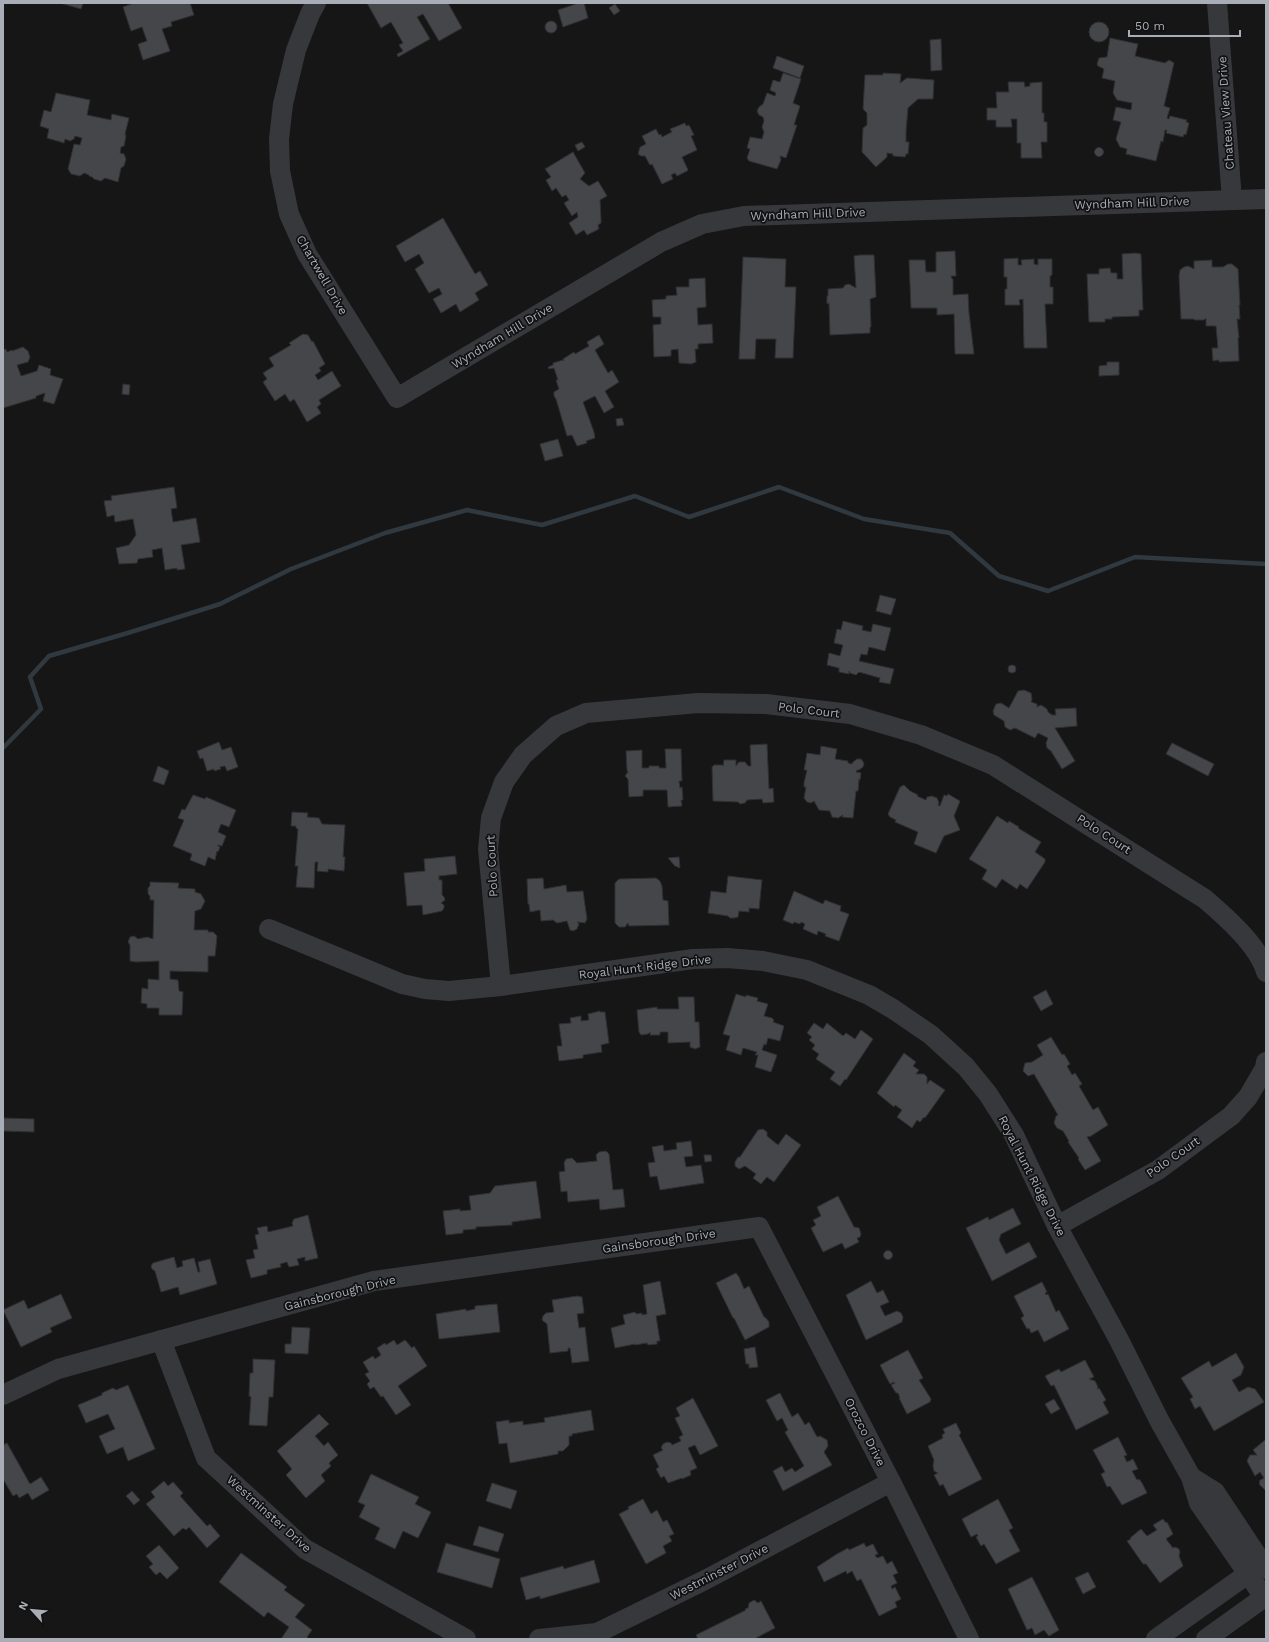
<svg xmlns="http://www.w3.org/2000/svg" width="1269" height="1642" font-family="'Work Sans',sans-serif">
<style>
.lines{fill:none;stroke-linecap:round;stroke-linejoin:round}
.stream{stroke:#30393f;stroke-width:4.5}
.building{fill:#45464a;stroke:#303033}
.minor{stroke:#37383c;stroke-width:20}
.labels{text-anchor:middle;dominant-baseline:central;stroke-width:3.5;stroke-linejoin:round;paint-order:stroke}
.street-label{font-size:12px;fill:#a9aeb6;stroke:#111112}
</style>
<rect width="100%" height="100%" fill="#161617"/>
<g class="lines">
<polyline class="stream" points="3,748 41,709 30,677 49,656 131,632 220,604 291,569 385,533 467,510 542,525 635,496 689,517 779,487 864,519 950,533 999,576 1048,591 1135,557 1266,564"/>
</g>
<g class="building">
<polygon points="60,3 83,3 81,9"/>
<polygon points="134,3 190,3 194,15 171,22 172,26 162,29 170,51 143,60 138,44 147,41 142,27 131,31 123,7"/>
<polygon points="367,3 448,3 462,28 439,41 423,14 417,17 430,39 398,57 397,54 403,51 399,45 403,43 391,22 381,28"/>
<polygon points="579,3 584,3 588,18 563,27 558,10"/>
<polygon points="615,4 620,11 614,15 609,8"/>
<circle cx="551" cy="27" r="6"/>
<circle cx="1099" cy="32" r="10"/>
<polygon points="1110,38 1138,44 1135,56 1165,63 1169,60 1174,63 1164,106 1170,108 1167,118 1169,119 1170,116 1187,120 1186,122 1189,123 1186,135 1184,134 1183,137 1166,133 1167,130 1165,130 1163,142 1161,141 1156,161 1126,154 1127,149 1120,147 1116,139 1121,122 1113,120 1116,107 1131,110 1132,103 1117,100 1113,93 1115,81 1102,78 1104,69 1098,66 1097,64 1099,58 1107,57"/>
<polygon points="941,39 942,70 931,71 930,40"/>
<polygon points="777,56 804,66 800,78 773,68"/>
<polygon points="783,73 801,79 793,103 800,106 794,125 797,125 786,158 780,156 781,160 777,169 749,161 747,158 750,149 747,148 750,137 762,139 764,132 762,127 764,121 763,117 759,115 757,111 759,107 763,104 767,93 775,96 776,93 770,90 773,80 780,82"/>
<polygon points="883,73 901,74 900,83 907,78 934,80 933,99 918,99 908,108 906,131 906,142 909,142 909,144 908,154 906,154 905,157 893,156 893,154 887,153 887,157 876,167 862,152 863,128 867,125 867,113 863,109 865,75 883,75"/>
<polygon points="1008,82 1024,82 1025,87 1030,86 1030,83 1042,82 1042,113 1044,113 1044,122 1047,122 1047,142 1041,142 1042,158 1021,158 1021,143 1017,143 1017,119 1011,119 1012,127 996,127 996,120 987,120 987,108 997,108 996,92 1009,92"/>
<polygon points="56,93 90,100 87,115 111,120 112,114 129,118 125,134 126,136 124,146 121,147 120,153 124,154 126,159 124,166 121,168 118,182 105,178 101,181 94,179 92,177 89,176 89,175 84,173 80,176 71,174 68,169 74,144 80,145 82,138 75,136 74,139 70,141 65,139 64,143 47,138 49,129 40,126 44,110 51,112"/>
<polygon points="685,123 686,126 689,125 694,135 691,136 697,150 682,157 688,170 687,171 677,176 675,173 671,175 673,179 662,184 652,164 650,165 645,156 641,156 638,154 640,147 646,144 642,136 656,129 659,135 661,134 662,137 672,132 670,129"/>
<polygon points="582,142 585,147 578,151 575,145"/>
<circle cx="1099" cy="152" r="4.5"/>
<polygon points="573,152 585,173 580,179 589,186 598,181 607,196 600,200 601,219 601,223 598,225 599,229 587,235 584,230 576,235 569,223 578,217 577,212 572,216 564,203 569,200 566,195 562,197 556,188 552,191 546,180 551,177 545,169"/>
<polygon points="443,218 475,274 480,271 488,285 475,293 479,300 460,312 456,304 441,313 433,299 442,294 439,288 429,293 415,269 424,263 419,254 405,262 396,246"/>
<polygon points="955,251 956,276 951,276 952,279 953,279 953,295 968,294 969,313 974,354 955,354 954,314 937,315 937,308 911,308 909,260 925,260 926,272 936,272 936,252"/>
<polygon points="1136,253 1141,254 1143,310 1139,310 1139,316 1112,317 1112,319 1105,319 1105,322 1089,322 1087,274 1099,274 1099,269 1110,268 1111,273 1117,273 1117,279 1123,279 1122,254"/>
<polygon points="860,255 874,255 876,297 870,299 871,327 870,327 870,333 830,335 829,303 827,304 827,296 828,296 828,289 843,288 845,285 849,284 856,288 854,256"/>
<polygon points="743,257 786,259 785,287 796,287 793,358 775,358 776,339 756,339 755,359 739,359"/>
<polygon points="1018,258 1018,265 1022,265 1021,260 1034,259 1034,264 1038,265 1038,259 1052,259 1052,275 1050,276 1050,287 1053,287 1053,304 1045,304 1047,348 1024,348 1023,299 1019,300 1020,305 1005,305 1005,289 1007,289 1007,277 1004,277 1004,259"/>
<polygon points="1212,260 1212,267 1223,267 1228,264 1232,264 1238,269 1240,305 1239,305 1240,319 1237,319 1239,338 1238,338 1239,361 1219,362 1219,360 1213,361 1212,348 1218,348 1216,326 1206,326 1206,318 1204,320 1195,320 1193,319 1181,319 1179,276 1180,270 1184,267 1188,266 1194,269 1194,261"/>
<polygon points="705,278 706,304 706,307 697,308 698,325 712,324 713,343 698,344 698,349 695,349 696,362 691,364 679,363 678,349 671,350 671,356 654,357 653,325 661,324 661,317 653,317 652,300 666,299 666,296 677,295 676,287 689,287 689,279"/>
<polygon points="303,334 308,335 312,342 313,341 325,364 319,368 321,371 315,375 318,380 332,371 341,386 319,400 321,404 317,407 321,413 307,422 294,399 290,402 285,394 275,401 263,382 267,379 263,373 274,366 269,358 291,345 289,343"/>
<polygon points="599,335 604,344 595,350 608,373 612,370 619,382 605,391 614,407 604,413 595,396 583,402 594,432 595,438 586,441 587,443 577,446 572,435 567,436 556,399 554,396 554,392 559,389 556,380 558,380 554,368 549,369 548,367 553,365 553,363 563,360 564,361 563,359 574,352 575,354 589,346 587,342"/>
<polygon points="23,347 28,351 30,357 28,362 17,365 21,376 37,371 39,365 51,369 50,375 63,379 54,404 43,401 45,393 36,396 36,398 3,408 3,350 6,349 7,352 12,350 12,351"/>
<polygon points="1107,362 1119,362 1119,375 1099,376 1099,366 1107,365"/>
<polygon points="123,384 130,385 129,395 122,394"/>
<polygon points="622,418 624,425 617,426 616,419"/>
<polygon points="558,439 563,456 545,461 540,444"/>
<polygon points="174,487 177,508 171,509 173,522 196,518 200,542 181,545 185,569 177,570 177,568 165,570 162,548 152,550 153,557 138,559 137,563 119,564 116,548 129,545 136,535 133,519 115,522 114,515 107,517 104,501 112,500 111,496"/>
<polygon points="880,595 896,599 891,615 876,611"/>
<polygon points="843,621 863,626 862,630 871,632 873,624 891,628 885,651 869,647 867,655 861,654 859,661 894,669 890,684 879,682 880,678 859,672 856,675 850,673 849,671 849,674 839,672 839,668 827,665 829,653 840,656 843,645 834,643 837,629 841,630"/>
<circle cx="1012" cy="669" r="4"/>
<polygon points="1024,690 1031,693 1032,699 1031,702 1037,704 1037,707 1041,705 1047,709 1048,712 1052,715 1056,715 1055,709 1076,708 1077,726 1055,728 1075,761 1062,769 1051,751 1047,748 1046,743 1048,738 1038,733 1035,738 1015,728 1010,730 1005,727 1004,721 994,715 993,711 996,704 1001,703 1009,708 1018,691"/>
<polygon points="219,742 222,750 231,747 238,767 227,771 225,766 220,767 221,769 214,771 214,769 207,771 203,758 200,759 197,751"/>
<polygon points="1172,743 1214,764 1208,776 1166,754"/>
<polygon points="767,744 769,789 773,788 774,802 763,803 762,799 747,800 745,803 740,804 738,802 713,801 712,767 714,765 722,765 723,766 724,760 736,760 736,766 739,762 745,762 748,766 751,766 750,745"/>
<polygon points="821,746 837,749 835,759 848,761 848,763 852,764 853,762 857,759 861,759 864,763 863,767 859,770 857,770 856,772 861,773 860,780 858,779 859,780 858,791 856,791 853,818 842,817 843,815 838,818 832,817 830,811 819,810 814,801 811,803 807,802 804,798 806,787 804,787 804,783 807,770 804,770 807,753 820,755"/>
<polygon points="665,749 681,749 682,781 679,781 680,788 682,787 683,800 681,800 682,806 668,807 667,790 643,790 643,796 629,797 628,779 625,776 628,772 627,770 626,751 642,750 642,768 649,768 649,766 659,766 659,768 666,768"/>
<polygon points="158,766 169,771 164,785 153,781"/>
<polygon points="904,785 910,791 918,795 917,796 926,800 927,797 932,796 937,798 939,803 938,805 940,806 944,795 947,796 948,794 960,801 954,816 960,830 944,836 936,853 914,844 918,832 895,822 896,820 890,817 888,814 900,787"/>
<polygon points="193,795 205,799 206,797 236,810 229,827 221,824 218,832 226,836 222,846 218,845 218,846 220,847 218,852 217,851 215,860 208,857 205,866 190,860 192,854 173,846 184,820 178,818 182,809 185,810"/>
<polygon points="292,812 308,813 307,817 319,818 322,824 345,825 343,857 345,857 344,871 328,869 328,872 317,871 318,862 315,862 314,888 296,887 298,866 295,866 298,829 296,828 296,826 291,826"/>
<polygon points="997,816 1008,823 1009,821 1019,827 1018,828 1041,842 1035,852 1045,859 1045,862 1027,889 1020,884 1017,889 1002,879 996,888 982,879 987,870 969,859"/>
<polygon points="455,856 457,874 439,876 439,880 442,880 442,895 444,897 445,900 441,903 444,905 444,908 442,911 423,915 422,905 407,906 404,873 425,871 424,859"/>
<polygon points="679,857 680,868 675,866 668,858"/>
<polygon points="728,876 762,880 759,909 749,908 749,912 739,911 738,917 734,918 730,918 728,916 708,913 711,891 726,893"/>
<polygon points="543,878 544,889 566,885 567,892 583,891 587,919 585,923 577,922 579,924 577,929 573,931 570,930 567,921 557,923 553,920 541,921 540,910 530,912 529,904 528,904 527,879"/>
<polygon points="656,878 660,881 662,886 663,900 668,901 669,925 629,926 628,923 625,927 619,927 615,923 615,883 619,879"/>
<polygon points="150,882 179,883 178,888 195,889 195,892 201,894 205,901 201,909 195,911 194,930 208,930 208,932 213,932 217,936 215,956 208,956 208,972 170,971 170,979 178,980 179,991 183,992 182,1015 159,1015 159,1008 147,1008 147,1004 141,1003 142,988 148,989 148,979 159,980 159,961 136,962 130,961 130,945 128,942 130,937 134,936 138,939 147,937 153,939 154,900 150,900 150,896 148,894 148,888 150,886"/>
<polygon points="794,891 823,904 825,900 841,906 840,911 849,914 839,941 825,936 826,934 818,931 817,935 803,929 805,924 801,922 800,924 794,922 793,924 783,920"/>
<polygon points="1046,990 1053,1004 1041,1011 1033,997"/>
<polygon points="736,994 746,997 746,995 758,998 757,1001 768,1004 764,1016 772,1018 774,1020 773,1022 784,1026 780,1041 768,1038 766,1045 764,1044 762,1050 777,1055 771,1072 755,1067 758,1055 755,1055 757,1052 743,1048 741,1055 726,1050 730,1036 723,1034"/>
<polygon points="678,997 694,997 695,1022 699,1022 700,1047 695,1049 690,1047 690,1042 668,1043 668,1032 660,1032 660,1035 650,1035 650,1032 648,1034 641,1035 639,1032 637,1010 657,1007 657,1009 679,1009"/>
<polygon points="600,1011 600,1012 605,1012 609,1043 601,1045 602,1052 583,1055 583,1058 559,1061 557,1046 562,1046 559,1024 571,1023 570,1018 581,1016 581,1021 589,1020 588,1014"/>
<polygon points="814,1023 823,1029 827,1023 843,1036 846,1033 855,1039 861,1030 873,1039 846,1080 845,1079 840,1086 830,1079 835,1072 816,1059 819,1054 812,1049 815,1045 809,1040 812,1037 807,1033"/>
<polygon points="1051,1037 1062,1055 1064,1054 1070,1064 1067,1066 1072,1075 1075,1073 1082,1084 1079,1086 1093,1110 1098,1107 1108,1125 1091,1136 1087,1137 1101,1161 1085,1170 1078,1159 1079,1158 1068,1142 1069,1141 1063,1131 1057,1128 1054,1123 1056,1116 1058,1115 1034,1074 1028,1076 1023,1071 1025,1063 1032,1062 1043,1055 1037,1045"/>
<polygon points="904,1053 916,1062 913,1066 919,1070 916,1074 924,1074 927,1077 927,1084 930,1080 945,1090 925,1118 924,1117 920,1122 917,1120 912,1128 897,1117 902,1110 895,1105 894,1107 877,1093"/>
<polygon points="3,1118 34,1119 34,1132 3,1131"/>
<polygon points="763,1129 767,1132 767,1136 778,1145 786,1134 801,1145 774,1182 767,1177 761,1184 753,1178 756,1174 745,1166 739,1169 735,1166 735,1162 738,1157 740,1157 758,1130"/>
<polygon points="691,1141 693,1156 684,1157 686,1167 701,1165 704,1183 660,1190 657,1176 650,1177 648,1163 655,1162 652,1147 663,1145 664,1151 677,1149 676,1143"/>
<polygon points="606,1151 609,1154 613,1190 623,1189 625,1207 600,1210 599,1199 568,1202 567,1191 561,1192 559,1172 565,1171 564,1163 566,1159 572,1158 577,1163 597,1161 596,1155 599,1152"/>
<polygon points="704,1155 711,1155 712,1161 705,1162"/>
<polygon points="536,1181 541,1218 512,1222 512,1225 476,1227 476,1229 463,1230 463,1233 446,1235 443,1211 460,1209 460,1211 471,1210 469,1196 490,1193 495,1186"/>
<polygon points="838,1196 854,1227 859,1228 861,1234 860,1237 857,1238 859,1242 845,1249 842,1243 823,1252 811,1228 816,1225 813,1220 821,1216 817,1207"/>
<polygon points="1013,1208 1021,1224 1001,1234 999,1240 1006,1254 1029,1242 1037,1257 992,1281 966,1228 988,1217 989,1220"/>
<polygon points="308,1215 318,1258 305,1261 305,1257 297,1259 299,1265 289,1267 287,1262 280,1264 281,1267 267,1270 267,1274 251,1278 246,1260 255,1258 253,1250 258,1249 255,1235 259,1234 257,1228 267,1226 268,1232 293,1226 292,1223 294,1219"/>
<circle cx="888" cy="1255" r="4.5"/>
<polygon points="174,1257 177,1268 183,1266 182,1261 194,1258 198,1272 200,1272 198,1262 210,1259 217,1284 180,1295 178,1287 161,1292 155,1271 152,1269 151,1266 153,1263"/>
<polygon points="736,1273 739,1277 744,1289 749,1286 764,1317 766,1318 769,1322 769,1327 745,1340 734,1318 733,1318 716,1283"/>
<polygon points="660,1281 666,1314 656,1316 660,1341 657,1341 657,1344 648,1345 647,1343 635,1345 635,1344 615,1348 611,1328 625,1324 623,1315 635,1312 636,1314 642,1313 642,1315 647,1314 643,1285"/>
<polygon points="871,1281 877,1293 883,1290 889,1302 880,1306 885,1316 897,1311 901,1313 903,1317 902,1322 866,1340 846,1295"/>
<polygon points="1042,1282 1047,1292 1045,1293 1046,1295 1048,1294 1056,1312 1059,1310 1069,1329 1044,1342 1038,1330 1031,1333 1029,1328 1027,1329 1021,1318 1024,1316 1014,1296"/>
<polygon points="61,1294 72,1318 50,1328 52,1332 21,1347 3,1310 24,1300 28,1309"/>
<polygon points="577,1296 582,1297 584,1313 577,1314 579,1328 585,1327 589,1361 572,1363 570,1348 568,1348 568,1351 550,1353 547,1324 542,1320 543,1316 546,1313 554,1312 552,1300"/>
<polygon points="497,1304 500,1332 439,1339 436,1314 466,1309 466,1311 475,1309 475,1306"/>
<polygon points="292,1327 310,1328 308,1354 285,1353 285,1344 291,1344"/>
<polygon points="394,1340 397,1345 405,1340 412,1348 414,1346 427,1366 398,1386 411,1405 396,1415 383,1396 381,1397 374,1387 370,1389 367,1384 370,1381 365,1374 369,1372 363,1362 373,1356 375,1359 381,1355 377,1348 385,1343 386,1345"/>
<polygon points="755,1347 758,1367 749,1368 749,1364 746,1364 744,1349"/>
<polygon points="908,1350 923,1378 919,1380 931,1399 930,1402 907,1414 899,1398 900,1398 898,1393 896,1393 891,1385 895,1383 894,1382 890,1384 880,1365"/>
<polygon points="1236,1353 1244,1367 1241,1375 1232,1380 1239,1392 1248,1387 1255,1389 1264,1402 1214,1431 1200,1406 1195,1409 1190,1399 1193,1397 1181,1378 1209,1361 1212,1367"/>
<polygon points="253,1359 275,1360 273,1397 269,1397 267,1426 249,1425 251,1397 249,1396 250,1373 253,1373"/>
<polygon points="1085,1360 1094,1377 1089,1379 1095,1381 1098,1387 1097,1389 1099,1388 1106,1400 1103,1402 1109,1413 1076,1430 1054,1385 1051,1386 1045,1376 1059,1369 1061,1372"/>
<polygon points="128,1385 155,1449 128,1461 123,1447 107,1454 99,1436 115,1429 108,1414 86,1423 78,1405 102,1395 102,1393 113,1388 116,1390"/>
<polygon points="780,1393 792,1417 798,1413 805,1425 809,1422 817,1437 820,1436 827,1440 828,1446 824,1452 832,1465 783,1491 773,1471 782,1466 785,1472 792,1468 795,1472 804,1466 785,1432 788,1430 782,1418 777,1421 766,1400"/>
<polygon points="693,1398 718,1446 700,1455 695,1445 688,1448 697,1468 690,1471 691,1475 682,1479 682,1478 668,1483 664,1476 661,1478 656,1469 659,1467 653,1455 663,1450 661,1448 663,1444 667,1442 671,1443 672,1445 681,1441 679,1437 683,1435 675,1418 680,1416 676,1408"/>
<polygon points="1054,1399 1060,1409 1051,1414 1045,1404"/>
<polygon points="591,1410 594,1430 572,1434 572,1436 569,1436 569,1445 563,1451 558,1451 558,1454 510,1463 507,1443 499,1444 496,1422 509,1420 509,1423 523,1421 523,1425 545,1422 544,1418"/>
<polygon points="319,1414 329,1424 315,1436 324,1446 328,1442 338,1455 329,1463 331,1466 321,1475 325,1481 306,1498 286,1475 292,1469 277,1451"/>
<polygon points="956,1423 961,1433 959,1435 982,1479 949,1496 943,1484 940,1486 934,1475 938,1473 934,1471 933,1466 934,1460 928,1446 943,1438 942,1435 945,1433 943,1429"/>
<polygon points="1118,1437 1127,1455 1124,1456 1127,1462 1133,1459 1138,1469 1132,1471 1137,1480 1139,1479 1142,1483 1147,1493 1122,1505 1110,1486 1107,1487 1101,1474 1105,1472 1093,1450"/>
<polygon points="1265,1440 1266,1441 1266,1491 1259,1484 1260,1483 1259,1481 1264,1478 1260,1472 1255,1476 1247,1461 1250,1455 1257,1455 1253,1450"/>
<polygon points="7,1443 30,1484 41,1477 49,1490 32,1500 28,1493 19,1498 17,1494 13,1496 3,1479 3,1445"/>
<polygon points="371,1474 419,1497 415,1504 431,1512 418,1538 403,1531 395,1549 375,1539 380,1528 359,1517 365,1505 358,1502"/>
<polygon points="164,1481 168,1486 173,1482 183,1493 180,1496 207,1526 210,1524 220,1536 207,1548 189,1527 186,1530 183,1528 174,1536 146,1504 155,1497 151,1492"/>
<polygon points="492,1483 517,1491 511,1509 486,1501"/>
<polygon points="132,1491 140,1500 134,1505 126,1496"/>
<polygon points="643,1499 651,1514 657,1510 663,1522 667,1520 674,1534 669,1536 672,1541 663,1546 666,1553 646,1564 619,1514 629,1509 628,1507"/>
<polygon points="998,1499 1013,1528 1009,1530 1020,1551 996,1564 984,1544 981,1546 976,1537 978,1536 977,1534 971,1537 962,1519"/>
<polygon points="1163,1519 1166,1523 1167,1522 1173,1534 1166,1539 1173,1548 1175,1547 1179,1549 1180,1552 1179,1556 1183,1566 1160,1583 1146,1564 1143,1564 1127,1541 1131,1539 1130,1538 1141,1529 1147,1536 1157,1530 1153,1525"/>
<polygon points="479,1526 504,1534 498,1552 473,1545"/>
<polygon points="446,1543 500,1559 492,1588 437,1572"/>
<polygon points="864,1543 866,1547 873,1544 878,1554 875,1555 877,1558 883,1556 887,1564 892,1561 898,1573 893,1575 897,1583 891,1586 892,1589 895,1587 901,1599 895,1602 897,1607 879,1616 861,1579 857,1581 852,1571 847,1574 846,1571 824,1582 817,1567 837,1554 848,1548 849,1550"/>
<polygon points="159,1545 179,1568 167,1579 160,1572 156,1575 149,1567 153,1564 146,1556"/>
<polygon points="241,1553 287,1587 284,1590 305,1605 295,1617 312,1630 307,1637 309,1639 281,1639 289,1627 268,1612 264,1617 219,1582"/>
<polygon points="594,1560 600,1582 540,1599 540,1596 526,1600 520,1578 563,1566 564,1569"/>
<polygon points="1088,1572 1096,1587 1083,1594 1075,1578"/>
<polygon points="1032,1577 1059,1630 1049,1636 1044,1630 1035,1635 1032,1628 1027,1630 1008,1589"/>
<polygon points="754,1600 758,1603 761,1601 775,1628 756,1638 756,1639 698,1639 696,1635 746,1610 745,1609 748,1608 749,1603"/>
</g>
<g class="lines">
<g class="minor">
<polyline points="316,3 310,14 296,50 283,104 279,139 280,171 289,214 307,254 397,398 661,242 702,224 744,216 1266,199"/>
<polyline points="1217,3 1232,200"/>
<polyline points="269,929 402,984 425,989 449,991 501,986 693,959 727,958 763,961 807,970 869,995 893,1009 931,1035 966,1067 988,1094 1014,1135 1057,1226 1119,1340 1159,1420 1191,1477 1199,1503 1264,1597"/>
<path d="M501,986L488,849L491,818L504,782L523,755L556,726L586,713L698,703L766,704L850,714L921,735L993,765L1205,899C1226,917 1259,946 1266,972"/>
<polyline points="1057,1226 1158,1170 1231,1116 1248,1097 1265,1068 1266,1062"/>
<polyline points="161,1340 206,1458 305,1549 466,1639"/>
<polyline points="3,1395 58,1369 374,1281 759,1227 891,1482 969,1639"/>
<polyline points="1191,1477 1215,1492 1266,1569"/>
<polyline points="539,1639 597,1633 703,1581 891,1482"/>
<polyline points="1156,1639 1266,1561"/>
<polyline points="1206,1639 1266,1596"/>
</g>
</g>
<g class="labels">
<g class="street-label">
<text transform="translate(1226 113) rotate(-94)">Chateau View Drive</text>
<text transform="translate(1132 203) rotate(-2)">Wyndham Hill Drive</text>
<text transform="translate(808 214) rotate(-2)">Wyndham Hill Drive</text>
<text transform="translate(322 275) rotate(60)">Chartwell Drive</text>
<text transform="translate(502 336) rotate(-31)">Wyndham Hill Drive</text>
<text transform="translate(809 710) rotate(7)">Polo Court</text>
<text transform="translate(1104 834) rotate(33)">Polo Court</text>
<text transform="translate(492 866) rotate(-93)">Polo Court</text>
<text transform="translate(645 967) rotate(-7)">Royal Hunt Ridge Drive</text>
<text transform="translate(1173 1157) rotate(-35)">Polo Court</text>
<text transform="translate(1032 1176) rotate(63)">Royal Hunt Ridge Drive</text>
<text transform="translate(659 1241) rotate(-8)">Gainsborough Drive</text>
<text transform="translate(340 1293) rotate(-14)">Gainsborough Drive</text>
<text transform="translate(865 1432) rotate(63)">Orozco Drive</text>
<text transform="translate(269 1514) rotate(42)">Westminster Drive</text>
<text transform="translate(719 1572) rotate(-27)">Westminster Drive</text>
</g>
</g>
<rect width="1269" height="1642" fill="none" stroke="#a9aeb6" stroke-width="8"/>
<g transform="translate(32 1610) rotate(297)" stroke="#111112" stroke-width="3" paint-order="stroke">
<path d="M0-3L7 15L0 10L-7 15Z" fill="#a9aeb6"/>
<text y="-6" font-size="11" font-weight="bold" text-anchor="middle" fill="#a9aeb6">N</text>
</g>
<path d="M1129 30v6h111v-6" fill="none" stroke="#a9aeb6" stroke-width="2"/>
<text x="1135" y="30" font-size="12" fill="#a9aeb6" stroke="#111112" stroke-width="3" paint-order="stroke">50 m</text>
</svg>
